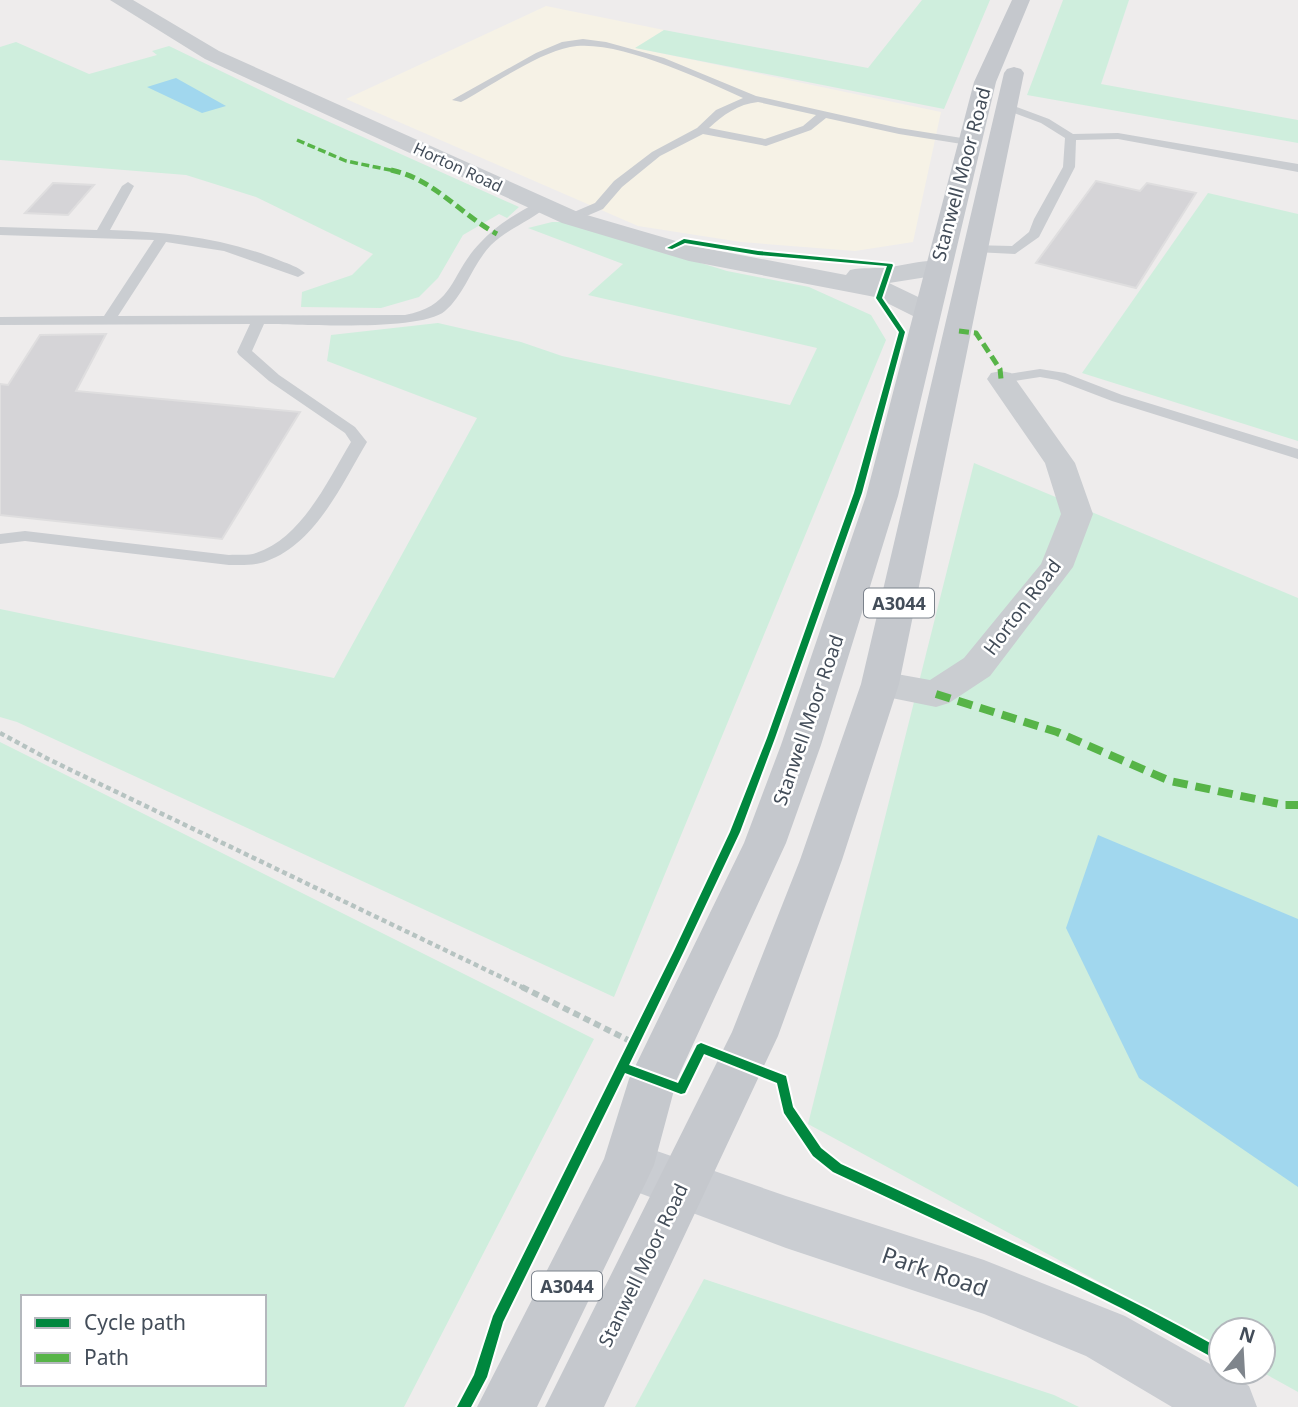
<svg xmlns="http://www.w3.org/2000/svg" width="1298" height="1407" font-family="'Noto Sans',sans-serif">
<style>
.commercial{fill:#f6f2e6}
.green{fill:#cfeedd;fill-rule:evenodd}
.water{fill:#a1d7ee}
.building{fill:#d5d4d7;stroke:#dfdedf;stroke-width:2}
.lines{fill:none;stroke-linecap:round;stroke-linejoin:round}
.path-far1{stroke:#b6c3c1;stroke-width:4.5;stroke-dasharray:5 3.5;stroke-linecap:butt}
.path{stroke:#b6c3c1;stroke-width:6;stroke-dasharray:7 4.5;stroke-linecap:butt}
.service{fill:#cacdd1;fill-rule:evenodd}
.minor{fill:#cacdd1;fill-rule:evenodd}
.tertiary{fill:#cacdd1;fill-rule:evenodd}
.secondary{fill:#cacdd2;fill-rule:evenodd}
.primary{fill:#c5c8cd;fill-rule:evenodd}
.quiet-far2{stroke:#57b448;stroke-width:3.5;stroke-dasharray:8 3.5;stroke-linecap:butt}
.quiet-far1{stroke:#57b448;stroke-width:5;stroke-dasharray:10 5;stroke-linecap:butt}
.quiet{stroke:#57b448;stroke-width:8;stroke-dasharray:15 8;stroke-linecap:butt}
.cycleway-casing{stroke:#fff;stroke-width:4}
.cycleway{fill:#00873e;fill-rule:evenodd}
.labels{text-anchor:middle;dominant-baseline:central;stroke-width:5;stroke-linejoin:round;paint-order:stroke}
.far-street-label{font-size:16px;fill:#434d59;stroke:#fff}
.shield{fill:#fff;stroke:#7b828b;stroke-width:2}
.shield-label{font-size:18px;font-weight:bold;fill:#434d59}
.street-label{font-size:19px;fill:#434d59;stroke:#fff}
.near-street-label{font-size:23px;fill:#434d59;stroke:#fff}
</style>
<rect width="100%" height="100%" fill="#eeecec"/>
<polygon class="commercial" points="546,6 664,30 636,48 941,112 913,242 855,251 741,242 638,226 346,99"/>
<g class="green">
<polygon points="922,0 990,0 944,109 635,48 664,30 868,68"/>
<polygon points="1063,0 1129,0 1101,84 1298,120 1298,143 1027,95"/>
<polygon points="16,42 89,74 157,55 152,51 169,46 287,103 519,207 507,218 499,214 463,235 438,278 419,297 381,308 301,307 302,292 352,275 373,254 256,197 186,175 0,160 0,47"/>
<polygon points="1208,193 1298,214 1298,441 1082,373"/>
<polygon points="552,222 566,222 727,271 809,287 871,315 886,340 614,997 17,722 0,717 0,609 334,678 477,418 327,361 331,335 438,323 521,342 562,356 790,405 817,348 588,295 623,264 528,228"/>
<polygon points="974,463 1298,598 1298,1392 1262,1372 1263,1330 1221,1330 1221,1348 808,1124"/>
<path d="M0,742L594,1039L404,1407H0ZM23,1297H264V1384H23Z"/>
<polygon points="704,1279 1054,1395 1079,1407 635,1407"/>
</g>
<g class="water">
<polygon points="176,78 226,106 202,113 147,87"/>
<polygon points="1098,835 1298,919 1298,1187 1139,1078 1066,928"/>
</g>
<g class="building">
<polygon points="1096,181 1140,191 1147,183 1196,193 1136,288 1036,263"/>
<polygon points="53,183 94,185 68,215 25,213"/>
<polygon points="106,334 76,391 300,412 222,539 0,515 0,384 8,385 40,335"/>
</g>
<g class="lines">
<polyline class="path-far1" points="0,733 48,759 526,989"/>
<polyline class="path" points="522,987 628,1040"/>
<g class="service">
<path d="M583,39L606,42L664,58L756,96L899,128L968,139L974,142L968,145L899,134L826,118L811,130L766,146L703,134L660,156L622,187L603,209L575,221H567V215L595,203L614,181L652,152L697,128L716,110L743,98C701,79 615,38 570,47C538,53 491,86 461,102L452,100L536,53L562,42ZM758,102L816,115L803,126L765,139L709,128C723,115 738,104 758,102Z"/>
<polygon points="1001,104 1009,104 1049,119 1073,134 1118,133 1298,164 1298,172 1118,139 1076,140 1075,167 1039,237 1015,254 975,252 969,248 970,245 1012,246 1029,232 1034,219 1063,167 1065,138 1041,123 1001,108"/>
<path d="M128,182L134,186L110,230C168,232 226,238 281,261C289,264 298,267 305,273L298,277L224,251L166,242L118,316L405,315C456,305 449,275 480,243C496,225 517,213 538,202L548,205C532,221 508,228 491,245C472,265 465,294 445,311C420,332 300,324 264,324L252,351L279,375L355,427L367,442C342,484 316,543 267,561C255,566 242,565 229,565L25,541L0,544V534L25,531L229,555C238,554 248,556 256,553C302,538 328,480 351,442L345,433L269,381L239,355L237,352L250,324L0,325V317L104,316L154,240L0,235V227L97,230L122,186Z"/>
<polygon points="1040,369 1065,373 1122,395 1298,449 1298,459 1112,401 1057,380 1040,377 1001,383 994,379 1001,375"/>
</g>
<polygon class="minor" points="1001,371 1011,373 1075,463 1093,514 1073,567 990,676 949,703 936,707 867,693 862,684 867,675 880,671 930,680 964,658 1041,564 1061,514 1045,463 987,379 991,373"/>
<path class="tertiary" d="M110,0H133L219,51L580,213L693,246L846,275L850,270C863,267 876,269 890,267C908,265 928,258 946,262L950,268L946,274L889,283L937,306L941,312L937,318L927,320L917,318L875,297L689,261L562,223L205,59Z"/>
<polygon class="secondary" points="628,1141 786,1196 984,1260 1125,1316 1249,1386 1257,1407 1172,1407 1086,1356 984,1314 786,1248 610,1182 602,1165 610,1148"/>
<g class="primary">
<polygon points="1012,0 1030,0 996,82 898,496 821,745 786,843 677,1079 654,1165 646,1182 537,1407 477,1407 604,1159 629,1079 744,843 781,745 866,496 974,82"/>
<polygon points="1014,67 1021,69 1024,73 899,684 842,860 778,1036 604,1407 545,1407 732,1032 800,860 861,684 1004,73 1007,69"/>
</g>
<polyline class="quiet-far2" points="297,140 346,161 400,172"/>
<g class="quiet-far1">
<path d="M391,170C434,179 460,214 497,234"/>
<polyline points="959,331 976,333 1000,369 1001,379"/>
</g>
<polyline class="quiet" points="936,694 1057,732 1170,781 1284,805 1298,805"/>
<defs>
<path id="cycleway" d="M684,239L758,251L892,264L893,265L882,298L905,332L862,493L775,738L740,832L684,951L629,1065L678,1083L697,1045L701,1043L786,1076L793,1107L821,1148L841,1164C969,1223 1098,1280 1221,1349V1362L1123,1309L1075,1285L833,1172L813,1156L784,1113L777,1083L704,1054L685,1093L681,1094L625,1073L503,1322L487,1377L471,1407H457L474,1375L493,1316L674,951L730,832L767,738L854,493L899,332L876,298L887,266L758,255L685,243L672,249L667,248Z"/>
</defs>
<use href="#cycleway" class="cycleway-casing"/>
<use href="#cycleway" class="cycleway"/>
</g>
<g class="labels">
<g class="far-street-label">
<text transform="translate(458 167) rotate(25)">Horton Road</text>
</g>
<g class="shield">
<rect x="864" y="588.5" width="70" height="29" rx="5"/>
<rect x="532" y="1271.5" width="70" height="29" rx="5"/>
</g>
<g class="shield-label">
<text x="899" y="603">A3044</text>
<text x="567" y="1286">A3044</text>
</g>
<g class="street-label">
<text transform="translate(961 174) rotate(-75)">Stanwell Moor Road</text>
<text transform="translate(1022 607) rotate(-53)">Horton Road</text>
<text transform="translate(808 720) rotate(-71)">Stanwell Moor Road</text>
<text transform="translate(643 1265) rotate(-64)">Stanwell Moor Road</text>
</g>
<g class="near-street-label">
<text transform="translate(935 1271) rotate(19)">Park Road</text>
</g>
</g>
<rect x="21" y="1295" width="245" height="91" fill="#ffffff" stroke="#b4b8bd" stroke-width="2"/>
<rect x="35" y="1318" width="35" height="10" fill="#00873e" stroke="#b4b8bd" stroke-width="2"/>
<text x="84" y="1330" font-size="21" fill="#434d59">Cycle path</text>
<rect x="35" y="1353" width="35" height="10" fill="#57b448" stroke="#b4b8bd" stroke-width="2"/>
<text x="84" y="1365" font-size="21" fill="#434d59">Path</text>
<g transform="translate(1242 1351) rotate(18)"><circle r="33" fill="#ffffff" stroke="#b4b8bd" stroke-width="2"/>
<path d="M0-5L12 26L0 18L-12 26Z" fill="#7f858c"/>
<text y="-10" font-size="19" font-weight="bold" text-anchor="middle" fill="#434d59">N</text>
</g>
</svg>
